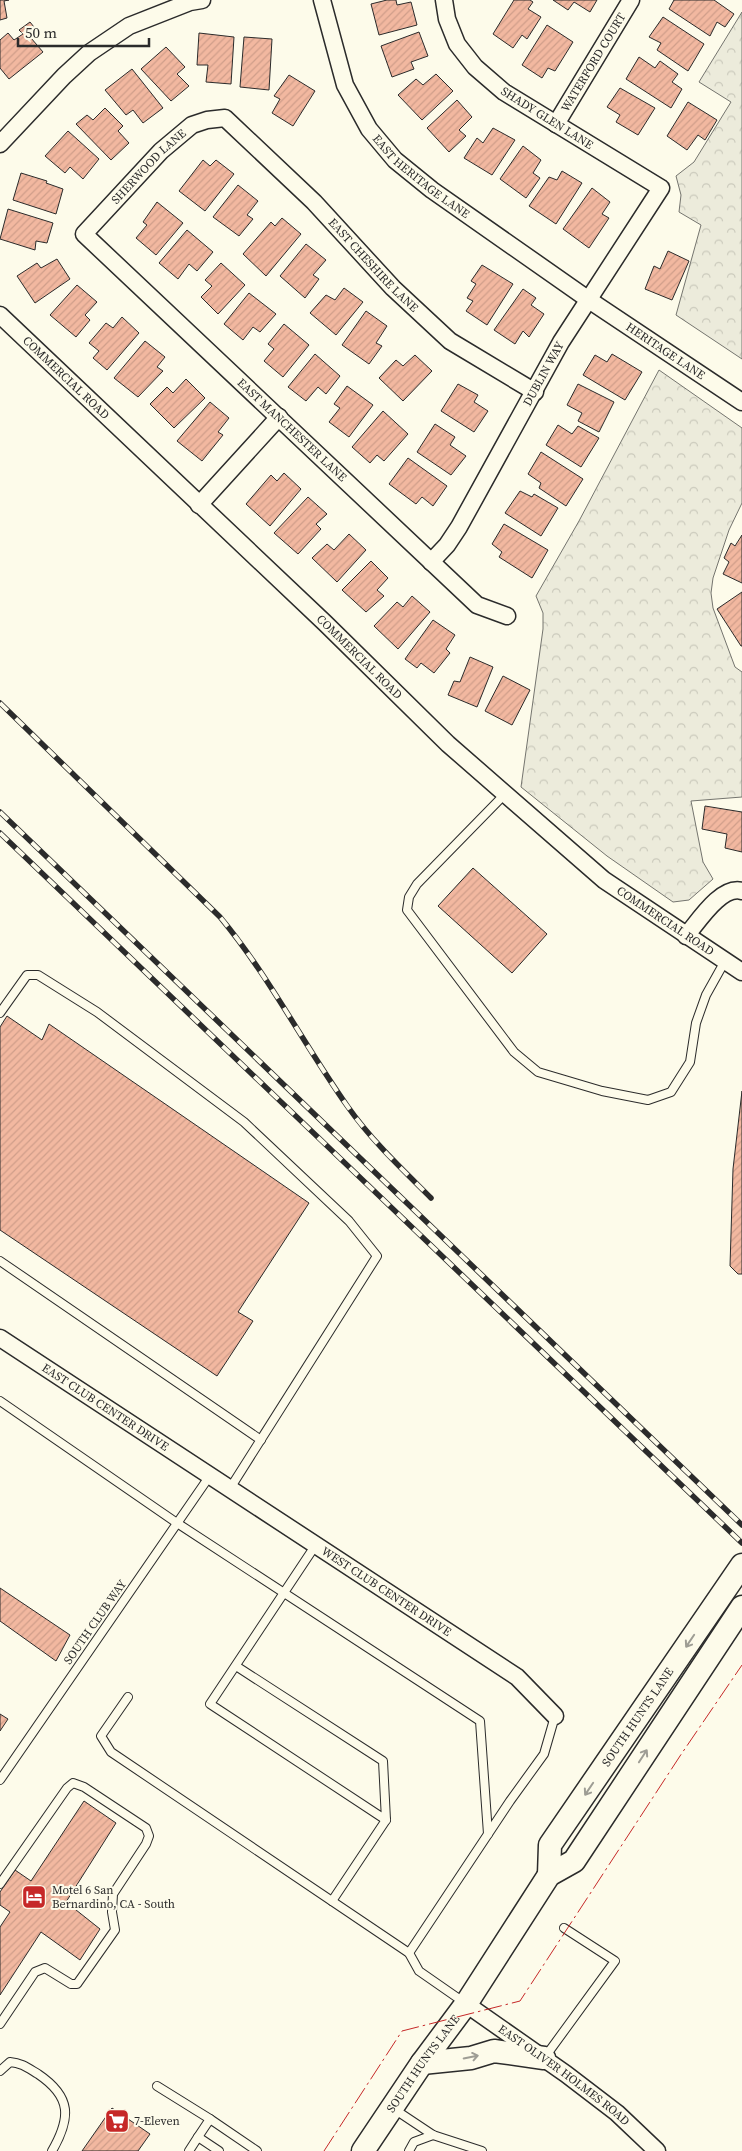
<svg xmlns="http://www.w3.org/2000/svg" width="742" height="2151" font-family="'Source Serif 4',serif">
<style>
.forest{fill:url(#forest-crowns);stroke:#74746e}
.building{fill:url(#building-hatch);stroke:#2b2b2b}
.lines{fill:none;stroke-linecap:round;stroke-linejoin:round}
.service-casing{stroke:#2b2b2b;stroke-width:10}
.minor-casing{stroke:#2b2b2b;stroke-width:19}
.secondary-casing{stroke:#2b2b2b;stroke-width:25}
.service{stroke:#fdfbea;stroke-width:8}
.minor{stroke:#fdfbea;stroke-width:16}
.secondary{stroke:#fdfbea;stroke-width:22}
.rail-casing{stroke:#2b2b2b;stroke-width:5.5}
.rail{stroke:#fdfbea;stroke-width:4;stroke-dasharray:11;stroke-linecap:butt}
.power{stroke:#c62828;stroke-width:1;stroke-dasharray:18 4 2.5 4;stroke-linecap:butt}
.oneway{stroke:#9e9d94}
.labels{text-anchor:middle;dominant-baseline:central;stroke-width:4;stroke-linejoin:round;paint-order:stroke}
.street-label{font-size:12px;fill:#2b2b2b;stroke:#fdfbea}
.poi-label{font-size:12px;fill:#2b2b2b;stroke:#fdfbea;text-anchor:start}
</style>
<defs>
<pattern id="forest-crowns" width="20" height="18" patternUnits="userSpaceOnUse" patternTransform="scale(1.25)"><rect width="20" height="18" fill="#ecebdb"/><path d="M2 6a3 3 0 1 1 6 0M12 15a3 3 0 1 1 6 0" fill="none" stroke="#cbcabc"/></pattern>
<pattern id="building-hatch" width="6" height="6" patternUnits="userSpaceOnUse" patternTransform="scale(1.25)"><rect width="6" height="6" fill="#f2b8a0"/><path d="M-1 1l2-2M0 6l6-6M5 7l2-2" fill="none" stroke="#d09e8a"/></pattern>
</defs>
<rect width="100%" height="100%" fill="#fdfbea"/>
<g class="forest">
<polygon points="742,12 742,359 676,315 701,225 679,212 681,195 676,176 694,162 731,102 699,82"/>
<polygon points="659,370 742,428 742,503 729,530 713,578 711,593 713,608 735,667 742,672 742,797 691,801 703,862 713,879 689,900 673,902 607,856 521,787 543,629 543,613 536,596 579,521"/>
</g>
<g class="building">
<polygon points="0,0 9,0 4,1 7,18 0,20"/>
<polygon points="387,0 396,0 397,5 411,2 417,25 379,35 371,4"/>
<polygon points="514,0 530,0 533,2 528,9 541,17 527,39 522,35 513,48 493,34"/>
<polygon points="553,0 597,0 590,12 574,2 568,10"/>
<polygon points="674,0 714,0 734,14 725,27 717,22 710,36 669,9"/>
<polygon points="663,17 704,44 688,71 657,50 661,43 649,37"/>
<polygon points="30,22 38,32 31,38 43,52 9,79 0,68 0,40 8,33 14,40 23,34 19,30"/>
<polygon points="547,25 573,42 555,71 548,68 542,78 522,65"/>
<polygon points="419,32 428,56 411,62 414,69 392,77 381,46"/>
<polygon points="199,33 234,37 231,84 206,82 208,65 197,65"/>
<polygon points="244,37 272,39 269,90 240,87"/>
<polygon points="166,47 185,67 177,74 189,86 171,101 141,69"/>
<polygon points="639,57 655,68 660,61 678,74 672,82 682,89 671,108 626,79"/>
<polygon points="132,69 163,108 143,123 133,110 126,115 105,90"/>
<polygon points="436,74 453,91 422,120 398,95 416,79 423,85"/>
<polygon points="289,75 315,91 293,126 272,113 280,99 274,96"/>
<polygon points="620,88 655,108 638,135 616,122 620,115 607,107"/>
<polygon points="457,100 472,117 459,130 466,136 449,152 427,128"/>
<polygon points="688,102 717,120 705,140 698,135 687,150 667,136"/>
<polygon points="105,108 123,126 118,131 129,143 111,160 76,124 87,115 93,120"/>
<polygon points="493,128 515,140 492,175 464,158 477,138 483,143"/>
<polygon points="68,131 99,159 83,179 70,167 65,173 45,156"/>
<polygon points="523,146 541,160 533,173 540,178 526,198 500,179"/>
<polygon points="203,160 210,166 216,160 234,174 205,211 179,191"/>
<polygon points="562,171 582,183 556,224 529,206 549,177 557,180"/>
<polygon points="21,173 47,181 46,183 63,189 56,214 13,200"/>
<polygon points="238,185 258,201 247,215 253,219 239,236 213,217"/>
<polygon points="592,188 610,202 602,214 609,218 589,248 563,229"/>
<polygon points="157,202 183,223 156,255 136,238 147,225 143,222"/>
<polygon points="8,209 53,223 47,243 36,241 35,250 0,239"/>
<polygon points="282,218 301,234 266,276 243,254 271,222 275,226"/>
<polygon points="187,230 213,252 197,271 189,264 178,279 159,263"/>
<polygon points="306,244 326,260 313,275 319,279 305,298 280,276"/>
<polygon points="668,251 689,261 672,300 645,289 654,266 660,269"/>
<polygon points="57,259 70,279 35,303 17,276 37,263 41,268"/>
<polygon points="221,263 245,285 218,314 201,297 212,286 205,280"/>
<polygon points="482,265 513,284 487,325 466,311 473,301 467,298 476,284 471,281"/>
<polygon points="77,285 97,302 85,315 90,320 76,337 50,315"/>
<polygon points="344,288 363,302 336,335 310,313 326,295 335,300"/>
<polygon points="523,289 536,298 531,305 544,314 529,337 523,331 515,344 494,330"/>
<polygon points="249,293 276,314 260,332 253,327 243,340 224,324"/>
<polygon points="366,311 387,326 376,343 382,346 369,364 342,345"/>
<polygon points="122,317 139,333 107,370 93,358 99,351 89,343 106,323 113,328"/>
<polygon points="284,324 309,345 283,377 264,361 274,349 268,344"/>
<polygon points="145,341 165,357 157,367 163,371 138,397 114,378"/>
<polygon points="315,354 340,376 326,394 318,387 306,401 288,387"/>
<polygon points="612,354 642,372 625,400 583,375 595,355 607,362"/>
<polygon points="415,355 432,371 403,401 379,378 396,360 403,366"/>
<polygon points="186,379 205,398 174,428 150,404 167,387 173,393"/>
<polygon points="458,384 478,395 474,402 488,411 474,432 441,411"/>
<polygon points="578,384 614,402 599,432 578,421 582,413 567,405"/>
<polygon points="347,386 373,405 349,437 329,422 340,408 334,404"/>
<polygon points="210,402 229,418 218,432 223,435 202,461 177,441"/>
<polygon points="383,411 408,434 384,461 377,455 370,463 352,447"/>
<polygon points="435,424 455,437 450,445 466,456 451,475 417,452"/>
<polygon points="558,425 572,434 578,426 599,438 581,467 546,445"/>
<polygon points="541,452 583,479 566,506 539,488 541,483 528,474"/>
<polygon points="408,458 447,486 433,506 422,497 416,504 389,484"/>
<polygon points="284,473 301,489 270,526 246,504 271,475 277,481"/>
<polygon points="520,491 532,497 534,494 558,508 541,536 505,513"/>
<polygon points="308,497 327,514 316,524 321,529 298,554 274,533"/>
<polygon points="504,524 548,550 532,578 499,557 502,552 492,544"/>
<polygon points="349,534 366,550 337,582 312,558 327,544 334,550"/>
<polygon points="742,535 742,583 723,574 729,562 724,558 731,543 735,546"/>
<polygon points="371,561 388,578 377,590 384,596 366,612 342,590"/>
<polygon points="742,592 742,646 741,646 717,609"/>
<polygon points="412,596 430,612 398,649 374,626 397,602 403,607"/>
<polygon points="433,620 455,635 446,649 450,653 434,673 421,663 417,668 405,659"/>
<polygon points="470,657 493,667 477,707 448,695 454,681 460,682"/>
<polygon points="503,676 530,690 512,725 485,711"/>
<polygon points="705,806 742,812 742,852 725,848 727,834 702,829"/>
<polygon points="473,868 547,934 512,973 438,906"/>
<polygon points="7,1016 42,1040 49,1024 309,1203 238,1312 253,1321 217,1376 0,1230 0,1027"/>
<polygon points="742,1091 742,1274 738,1274 730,1266 733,1169"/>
<polygon points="0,1588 70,1635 56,1661 0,1621"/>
<polygon points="0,1714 8,1719 0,1731"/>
<polygon points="84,1801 116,1823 66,1902 100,1929 80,1960 41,1932 0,1995 0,1927 10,1912 0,1905 0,1892 15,1870 31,1881"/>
<polygon points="112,2108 150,2134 138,2151 82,2151"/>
</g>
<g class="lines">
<defs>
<g id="service">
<polyline points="505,794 417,884 409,897 407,910 514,1052 538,1072 602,1091 648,1100 671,1092 690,1062 696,1023 706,995 725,961"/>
<polyline points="0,1013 27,975 38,975 97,1012 244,1122 349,1221 377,1256 229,1490"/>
<polyline points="0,1261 261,1440"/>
<polyline points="0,1401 177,1523 480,1721 488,1834"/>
<polyline points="236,1666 383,1761 386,1820 210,1704 315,1546"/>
<polyline points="128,1697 101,1736 111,1752 409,1953 419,1971 465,2003"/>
<polyline points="0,1780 209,1477"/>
<polyline points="0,1884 67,1788 73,1783 84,1787 146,1828 149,1836 146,1844 113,1894 112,1912 115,1930 77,1984 71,1984 45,1968 35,1972 0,2024"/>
<polyline points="332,1901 386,1820"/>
<polyline points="409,1953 510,1801 544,1754 555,1716"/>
<polyline points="545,2057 615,1961 564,1928"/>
<path d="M0,2071L10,2062C22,2063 28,2068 38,2074C72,2097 71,2118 52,2151"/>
<polyline points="157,2086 210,2119"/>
<polyline points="394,2109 433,2135 482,2151"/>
<polyline points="198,2137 210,2119 257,2151"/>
<polyline points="189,2151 198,2137 219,2151"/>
<polyline points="409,2151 414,2142 433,2135"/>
</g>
<g id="minor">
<path id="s1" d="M322,0L345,85L369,129L395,160L432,190L589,300L742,402"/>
<path id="s2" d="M556,124L631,0"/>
<polyline points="0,144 64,76 89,53 129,26 190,2 202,0"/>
<path id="s3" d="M0,315L325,623L448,744L604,880L742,972"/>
<polyline points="199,505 279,417"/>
<path id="s4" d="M431,562L447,545L459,527L561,342L661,188L504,92L475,67L457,44L447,19L444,0"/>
<path id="s5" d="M507,616L477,605L84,234L161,151L192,125L207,120L225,118L314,202L393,288L450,341L535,392"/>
<path d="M686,936C698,922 721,885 742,891"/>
<path id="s6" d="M0,1338L517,1677L555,1716"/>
<path id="s7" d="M466,2004L566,2074L617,2113L657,2151"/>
</g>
<g id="secondary">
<path id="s8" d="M549,1875L550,1845L742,1565"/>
<polyline points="422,2063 471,2058 494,2051 544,2058"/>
<path id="s9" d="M363,2151L422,2063L466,2004L549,1875L574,1861L742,1607"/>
</g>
</defs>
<use href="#service" class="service-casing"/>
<use href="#minor" class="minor-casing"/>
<use href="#secondary" class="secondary-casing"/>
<use href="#service" class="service"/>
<use href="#minor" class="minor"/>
<use href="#secondary" class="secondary"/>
<defs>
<g id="rail">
<path d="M0,703L220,917C269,976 304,1045 348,1107C372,1141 402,1169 431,1198"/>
<polyline points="0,812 742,1525"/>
<polyline points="0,833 742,1543"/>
</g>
</defs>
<use href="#rail" class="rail-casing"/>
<use href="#rail" class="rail"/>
<polyline class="power" points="324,2151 402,2031 520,2001 680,1756 742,1665"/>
</g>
<defs><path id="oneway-shaft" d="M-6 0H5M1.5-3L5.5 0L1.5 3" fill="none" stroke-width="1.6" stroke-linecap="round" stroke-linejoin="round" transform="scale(1.25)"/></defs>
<g class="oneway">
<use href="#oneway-shaft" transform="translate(690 1641) rotate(124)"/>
<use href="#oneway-shaft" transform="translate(643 1756) rotate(-57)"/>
<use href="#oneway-shaft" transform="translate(589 1789) rotate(124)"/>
<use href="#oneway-shaft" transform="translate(471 2057) rotate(-11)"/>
</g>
<defs>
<symbol id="hotel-square" viewBox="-11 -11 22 22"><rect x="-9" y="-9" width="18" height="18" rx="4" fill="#c62828" stroke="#fdfbea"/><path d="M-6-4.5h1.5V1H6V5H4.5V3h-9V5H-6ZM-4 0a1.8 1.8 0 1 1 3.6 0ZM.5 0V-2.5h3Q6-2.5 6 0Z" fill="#fff"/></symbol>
<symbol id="supermarket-square" viewBox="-11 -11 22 22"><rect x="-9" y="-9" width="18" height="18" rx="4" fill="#c62828" stroke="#fdfbea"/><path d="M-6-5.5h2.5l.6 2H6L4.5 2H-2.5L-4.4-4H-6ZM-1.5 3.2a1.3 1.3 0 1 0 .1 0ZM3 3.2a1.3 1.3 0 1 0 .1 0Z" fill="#fff"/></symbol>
</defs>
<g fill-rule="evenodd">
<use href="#hotel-square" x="20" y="1883" width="28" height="28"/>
<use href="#supermarket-square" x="103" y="2107" width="28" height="28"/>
</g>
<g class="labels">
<g class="street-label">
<text stroke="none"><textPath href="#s2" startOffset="72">WATERFORD COURT</textPath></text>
<text transform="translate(547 118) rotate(32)">SHADY GLEN LANE</text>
<text stroke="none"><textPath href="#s5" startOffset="666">SHERWOOD LANE</textPath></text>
<text stroke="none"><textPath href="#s1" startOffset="209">EAST HERITAGE LANE</textPath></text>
<text stroke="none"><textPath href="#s5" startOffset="969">EAST CHESHIRE LANE</textPath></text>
<text stroke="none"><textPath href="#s1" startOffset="510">HERITAGE LANE</textPath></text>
<text stroke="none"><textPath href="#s4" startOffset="220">DUBLIN WAY</textPath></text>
<text stroke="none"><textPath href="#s3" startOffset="91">COMMERCIAL ROAD</textPath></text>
<text transform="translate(292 430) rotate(43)">EAST MANCHESTER LANE</text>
<text stroke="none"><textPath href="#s3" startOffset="496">COMMERCIAL ROAD</textPath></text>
<text stroke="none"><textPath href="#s3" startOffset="901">COMMERCIAL ROAD</textPath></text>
<text stroke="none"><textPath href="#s6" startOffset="126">EAST CLUB CENTER DRIVE</textPath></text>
<text stroke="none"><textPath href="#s6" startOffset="462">WEST CLUB CENTER DRIVE</textPath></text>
<text transform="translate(95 1622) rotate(-55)">SOUTH CLUB WAY</text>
<text stroke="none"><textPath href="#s8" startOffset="185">SOUTH HUNTS LANE</textPath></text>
<text stroke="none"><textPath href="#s9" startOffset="106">SOUTH HUNTS LANE</textPath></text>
<text stroke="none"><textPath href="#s7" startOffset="121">EAST OLIVER HOLMES ROAD</textPath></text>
</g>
<g class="poi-label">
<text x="52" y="1890">Motel 6 San<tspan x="52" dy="14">Bernardino, CA - South</tspan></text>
<text x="134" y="2121">7-Eleven</text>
</g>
</g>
<path d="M18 38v8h131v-8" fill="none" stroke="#2b2b2b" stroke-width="2.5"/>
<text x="25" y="38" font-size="15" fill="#2b2b2b" stroke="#fdfbea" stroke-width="4" paint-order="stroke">50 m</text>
</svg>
